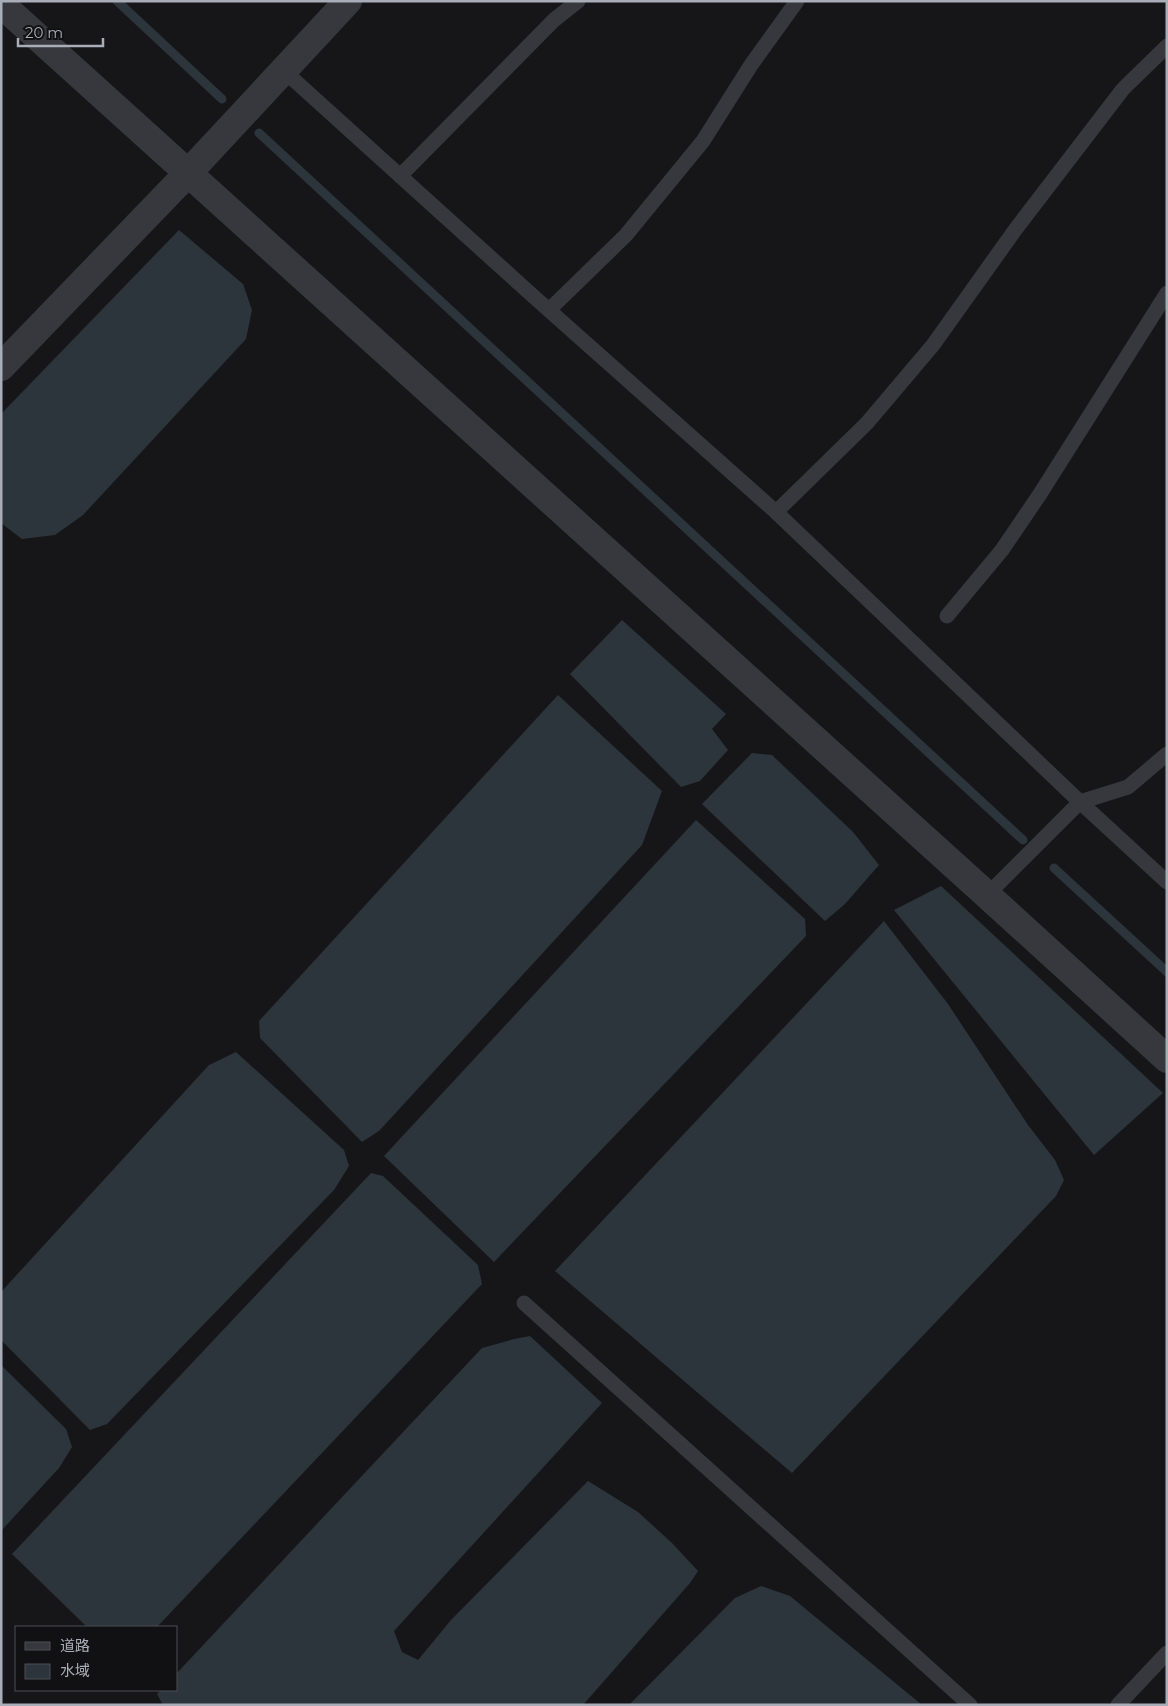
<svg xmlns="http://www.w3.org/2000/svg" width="1168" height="1706" font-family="Montserrat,'Noto Sans SC',sans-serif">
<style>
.water{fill:#2c353c}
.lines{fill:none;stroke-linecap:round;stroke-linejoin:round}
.stream{stroke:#2c353c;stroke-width:9}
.service{stroke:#37383d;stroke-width:15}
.minor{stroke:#37383d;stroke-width:28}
</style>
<rect width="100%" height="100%" fill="#161618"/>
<g class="water">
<polygon points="179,230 243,284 252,310 246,339 83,515 55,535 22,539 1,523 1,414"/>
<polygon points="622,620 726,714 712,729 728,750 700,781 681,787 570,674"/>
<polygon points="558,695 662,791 642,845 379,1131 362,1142 260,1038 259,1021"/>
<polygon points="752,753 772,755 853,832 879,865 845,904 825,921 702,804"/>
<polygon points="696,820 805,919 806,936 494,1262 384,1156"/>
<polygon points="941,886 1163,1093 1094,1155 894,910"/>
<polygon points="884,921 948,1004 1028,1125 1055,1160 1064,1180 1056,1196 792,1473 555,1271"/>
<polygon points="236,1052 344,1150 349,1166 334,1190 107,1424 90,1430 1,1340 1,1292 209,1065"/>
<polygon points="371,1173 383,1176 478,1265 482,1284 157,1627 87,1627 12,1554"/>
<polygon points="530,1336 602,1403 394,1631 402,1652 418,1660 451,1620 588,1481 638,1512 672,1543 698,1571 690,1583 583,1705 163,1705 157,1694 161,1690 176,1690 176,1674 482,1348 514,1339"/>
<polygon points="1,1365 66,1429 72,1447 59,1468 1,1531"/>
<polygon points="761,1586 790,1596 922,1705 629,1705 735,1598"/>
</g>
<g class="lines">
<g class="stream">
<polyline points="117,1 222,99"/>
<polyline points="259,133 1023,840"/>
<polyline points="1054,868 1167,972"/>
</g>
<g class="service">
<polyline points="283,70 533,296 776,512 1080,802 1167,882"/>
<polyline points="400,176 554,20 578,1"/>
<polyline points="549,310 626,235 703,141 751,65 797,1"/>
<polyline points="776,512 867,423 933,345 1015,230 1123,89 1167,46"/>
<polyline points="947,616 1002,550 1040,494 1167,293"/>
<polyline points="987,895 1080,802 1128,787 1167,754"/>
<polyline points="524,1303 970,1705"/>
<polyline points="1118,1705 1167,1653"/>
</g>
<g class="minor">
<polyline points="1,4 987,895 1167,1059"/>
<polyline points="1,367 189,172 348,1"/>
</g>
</g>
<rect width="1168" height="1706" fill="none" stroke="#a8adb8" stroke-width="5"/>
<rect x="15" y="1626" width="162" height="65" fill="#111113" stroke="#4d4f55"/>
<rect x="25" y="1642" width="25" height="8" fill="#37383d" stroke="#4d4f55"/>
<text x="60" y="1651" font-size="15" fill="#a8adb8">道路</text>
<rect x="25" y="1664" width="25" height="15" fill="#2c353c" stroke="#4d4f55"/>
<text x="60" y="1676" font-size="15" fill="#a8adb8">水域</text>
<path d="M18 38v8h85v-8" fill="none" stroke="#a8adb8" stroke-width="2.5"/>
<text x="25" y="38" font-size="15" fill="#a8adb8" stroke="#111113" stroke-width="4" paint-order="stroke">20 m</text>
</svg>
